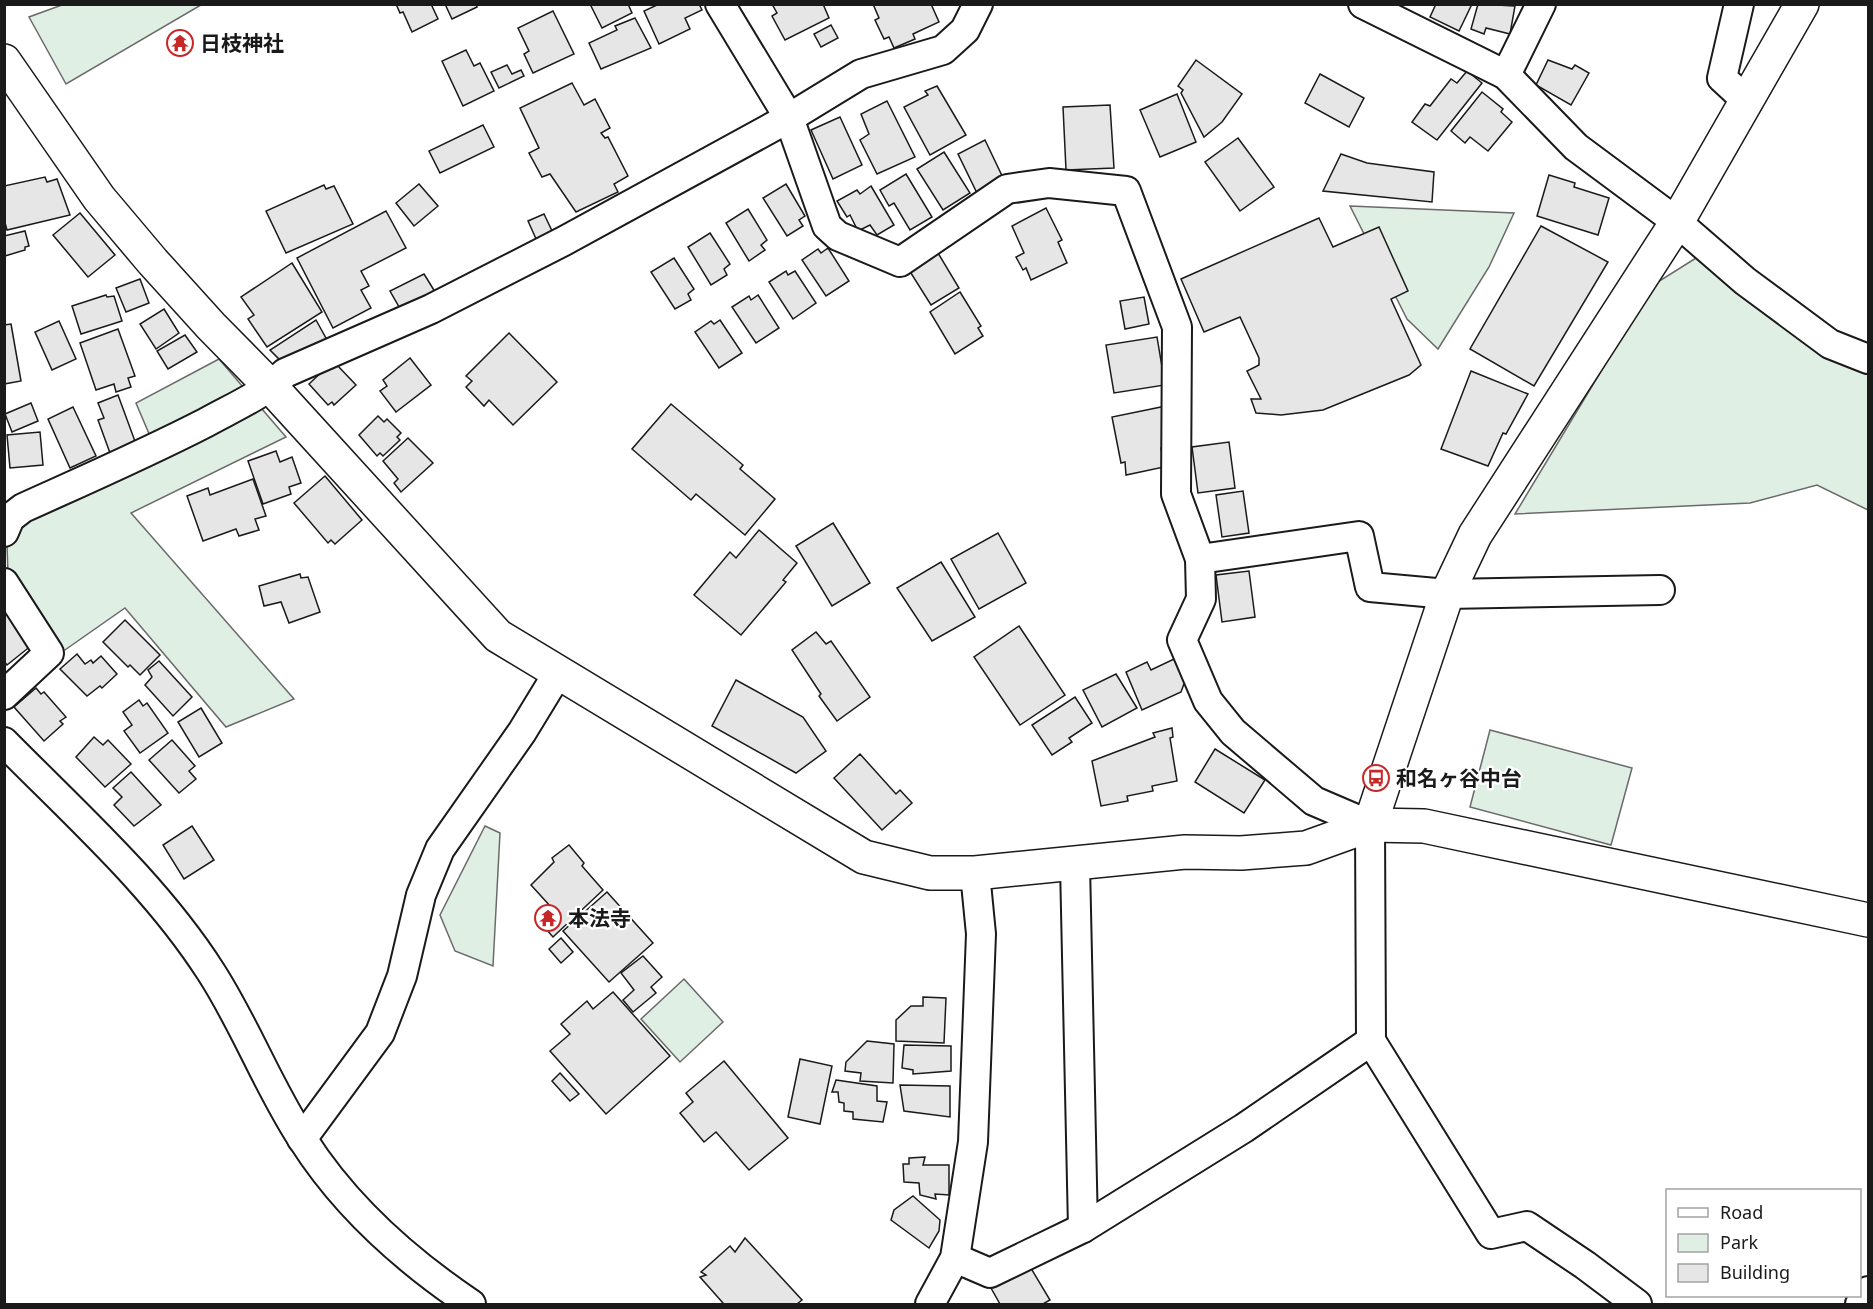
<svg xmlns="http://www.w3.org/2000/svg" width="1873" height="1309" font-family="'Noto Sans','Noto Sans JP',sans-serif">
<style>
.green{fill:#e0efe3;stroke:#6a6a6a;stroke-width:1.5}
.building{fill:#e6e6e6;stroke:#1a1a1a;stroke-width:1.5}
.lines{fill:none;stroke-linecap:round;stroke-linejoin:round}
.minor-casing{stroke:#1a1a1a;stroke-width:32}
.tertiary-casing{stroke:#1a1a1a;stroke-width:36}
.minor{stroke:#fff;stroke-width:28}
.tertiary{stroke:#fff;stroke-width:33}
.labels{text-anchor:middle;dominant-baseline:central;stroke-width:4.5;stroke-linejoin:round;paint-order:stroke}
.poi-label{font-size:21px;font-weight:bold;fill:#1a1a1a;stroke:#fff;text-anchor:start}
</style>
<rect width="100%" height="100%" fill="#fff"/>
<g class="green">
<polygon points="62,5 62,4 201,5 66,84 29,17"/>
<polygon points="1350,206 1514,213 1489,267 1438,349 1407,319"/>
<polygon points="1696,258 1823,352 1868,370 1868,510 1817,485 1750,503 1515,514 1653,285"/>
<polygon points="219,359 286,437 131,513 294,699 226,727 125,608 62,652 8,574 7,545 17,521 158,455 136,403"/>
<polygon points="1490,730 1632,768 1611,845 1470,807"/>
<polygon points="485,826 500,833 493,966 455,951 440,915"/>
<polygon points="684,979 723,1022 680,1062 641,1019"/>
</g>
<g class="building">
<polygon points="396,4 431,4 438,19 412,32 403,12 400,13"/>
<polygon points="445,4 476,4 477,7 452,19"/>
<polygon points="590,4 628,4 632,13 602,28"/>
<polygon points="659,4 699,4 702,10 685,18 690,29 659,44 644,11"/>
<polygon points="772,4 823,4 829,18 785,40 772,16 777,13"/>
<polygon points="873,4 931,4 939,22 913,34 915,39 894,48 889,37 884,39 875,20 879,18"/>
<polygon points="1436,4 1472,4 1459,31 1430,17"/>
<polygon points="1478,4 1515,6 1510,34 1486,28 1484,34 1471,29"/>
<polygon points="553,11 574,54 533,73 524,54 529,51 518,28"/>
<polygon points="635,18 651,48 601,69 589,43 617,30 615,26"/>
<polygon points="831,25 838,38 821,47 814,34"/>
<polygon points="466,50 474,66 480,63 494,91 463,106 442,61"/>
<polygon points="1196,60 1242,94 1222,122 1204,137 1181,93 1183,90 1178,86"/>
<polygon points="1548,60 1572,69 1575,65 1589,73 1571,105 1536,85"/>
<polygon points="507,65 512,74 521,70 524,76 499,88 491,72"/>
<polygon points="1467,71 1482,83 1437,140 1412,122 1425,104 1430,106 1451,79 1457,83"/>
<polygon points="1320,74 1364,98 1349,127 1305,103"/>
<polygon points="572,83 584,105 595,99 610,128 601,133 605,138 608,137 628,176 614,184 618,192 576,212 550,174 542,177 529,153 539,148 520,108"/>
<polygon points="937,86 966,135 930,155 904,107 928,95 925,91"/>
<polygon points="1482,92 1503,109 1501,112 1512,122 1488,151 1470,137 1465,143 1451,131"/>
<polygon points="1177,94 1196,142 1160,157 1140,110"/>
<polygon points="887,101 915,157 877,174 860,140 869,134 861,114"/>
<polygon points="1110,105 1114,168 1066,170 1063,107"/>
<polygon points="840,117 862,165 833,179 811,130"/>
<polygon points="483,125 494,147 440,173 429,151"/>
<polygon points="1238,138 1274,187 1240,211 1205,162"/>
<polygon points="985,140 1004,180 977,193 958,154"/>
<polygon points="944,152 970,193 943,210 917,169"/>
<polygon points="1341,154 1367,163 1434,172 1432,202 1323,191"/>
<polygon points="906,174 932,217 910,230 894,203 889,206 880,190"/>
<polygon points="1549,175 1575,183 1574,187 1609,198 1598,235 1537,216"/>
<polygon points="45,177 47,182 57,179 70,215 7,230 4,219 4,186"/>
<polygon points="419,184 438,206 414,226 396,203"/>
<polygon points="786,184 805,216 799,220 803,226 787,236 763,198"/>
<polygon points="324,185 326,189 334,186 353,224 286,253 266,211"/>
<polygon points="871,186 894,225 877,235 870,225 858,231 850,215 847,217 837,201 857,190 860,194"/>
<polygon points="1046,208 1062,240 1058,242 1067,263 1031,280 1026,268 1023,270 1016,257 1024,253 1012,226"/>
<polygon points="748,209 767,240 761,245 765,250 749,261 726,223"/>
<polygon points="386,211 406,248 361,271 369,286 361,290 371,308 333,328 297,258"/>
<polygon points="80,213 115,255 88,277 53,235"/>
<polygon points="544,214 553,233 537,241 528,221"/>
<polygon points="1319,218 1333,247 1379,227 1408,291 1391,299 1421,365 1409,375 1323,410 1281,415 1256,413 1251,399 1261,399 1247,371 1259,365 1259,358 1240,317 1204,332 1181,279"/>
<polygon points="1541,226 1608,262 1534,386 1470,349"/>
<polygon points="25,231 29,246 25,247 25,250 5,256 4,236"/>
<polygon points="710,233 730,264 724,269 727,275 711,285 688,247"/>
<polygon points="828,248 849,281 826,296 802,260 818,249 821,253"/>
<polygon points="938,253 959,288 931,305 909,270"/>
<polygon points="674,258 694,289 688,294 691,300 675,309 651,272"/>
<polygon points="292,263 322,312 267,347 248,319 254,315 241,297"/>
<polygon points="786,271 788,275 795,271 816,303 793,319 769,282"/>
<polygon points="424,274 437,295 402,312 390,291"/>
<polygon points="140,279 149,303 126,312 116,288"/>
<polygon points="960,292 981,326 978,328 983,336 955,354 930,312"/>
<polygon points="106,295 107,297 114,296 122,321 81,334 72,306"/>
<polygon points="758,295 779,328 756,343 732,307 749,296 751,300"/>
<polygon points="1144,297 1149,324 1125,329 1120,301"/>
<polygon points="164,309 179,333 156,349 140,324"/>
<polygon points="316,320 327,340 283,363 270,350"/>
<polygon points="720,320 742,353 719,368 695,332 711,321 714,324"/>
<polygon points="59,321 76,359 52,370 35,332"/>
<polygon points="11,324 21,381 4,384 4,325"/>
<polygon points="118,329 135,376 128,378 131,387 116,392 114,384 96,390 80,343"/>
<polygon points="509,333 557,382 513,425 489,400 484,406 466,387 472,381 466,376"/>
<polygon points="185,335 197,352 168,369 157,351"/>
<polygon points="1157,337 1165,385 1114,393 1106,345"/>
<polygon points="410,358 431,385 396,412 380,391 387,386 383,380"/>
<polygon points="330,364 333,368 337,365 356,385 334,405 332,402 328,405 309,384"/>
<polygon points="1471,371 1528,394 1506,434 1503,433 1488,466 1441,449"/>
<polygon points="118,395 136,444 110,453 98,420 104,418 98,403"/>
<polygon points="31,403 38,421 12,432 5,414"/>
<polygon points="671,404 743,465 740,469 775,499 745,535 696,494 691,500 632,449"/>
<polygon points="1166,406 1168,446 1161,448 1164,467 1126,475 1125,462 1121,463 1112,417"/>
<polygon points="73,407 96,456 70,468 48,419"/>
<polygon points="378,416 384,422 387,419 401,433 397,437 400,440 383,456 380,453 377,456 359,435"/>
<polygon points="40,432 43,465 10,468 7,435"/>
<polygon points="408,438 433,463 401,492 394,483 398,479 383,461"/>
<polygon points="1229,442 1235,488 1198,493 1192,447"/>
<polygon points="276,451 280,462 292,457 301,483 289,487 291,494 263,504 248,461"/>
<polygon points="325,476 362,520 335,544 331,540 328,543 294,503"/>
<polygon points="253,479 266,516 255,519 259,530 239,536 236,529 203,541 187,496 208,488 210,495"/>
<polygon points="1243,491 1249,533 1222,537 1216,495"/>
<polygon points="833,523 870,583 832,606 796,546"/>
<polygon points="759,530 797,563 783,580 786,582 741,635 694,595 730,552 736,558"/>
<polygon points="998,533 1026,583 979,609 951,559"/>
<polygon points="941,562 975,617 932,641 897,588"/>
<polygon points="1249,571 1255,617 1222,622 1216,575"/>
<polygon points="300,574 301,578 308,577 320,612 289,623 281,602 264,606 259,586"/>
<polygon points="4,611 32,645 7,665 4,661"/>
<polygon points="125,620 160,655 140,675 130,665 128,667 103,642"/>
<polygon points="1019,626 1065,695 1020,725 974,657"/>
<polygon points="816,632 826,644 831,641 870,697 837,721 819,696 821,694 792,650"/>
<polygon points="77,654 85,664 91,660 93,663 101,656 117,674 102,688 100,686 87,696 60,669"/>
<polygon points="1174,659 1185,681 1181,692 1142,710 1126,672 1147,662 1151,670"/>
<polygon points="159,661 192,697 173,716 145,685 152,677 148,670"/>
<polygon points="1116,674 1137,708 1102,727 1083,690"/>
<polygon points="736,680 803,717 826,751 796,773 712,726"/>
<polygon points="36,688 41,694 44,692 66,717 60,721 63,724 44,741 14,707"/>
<polygon points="1075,697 1092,723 1069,738 1072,742 1052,755 1032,725"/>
<polygon points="139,700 143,706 147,703 168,733 140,753 124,731 132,725 123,712"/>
<polygon points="201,708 222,743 199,757 178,722"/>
<polygon points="1172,728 1173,737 1170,738 1177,781 1152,786 1153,791 1127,796 1128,801 1101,806 1092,761 1155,737 1153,733"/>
<polygon points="94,737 103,745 108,740 131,764 105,787 76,757"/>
<polygon points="172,740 195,766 189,771 196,779 179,793 149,760"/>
<polygon points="1215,749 1265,780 1244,813 1195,782"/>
<polygon points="860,754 896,794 900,790 912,803 882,830 834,778"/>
<polygon points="131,772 161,805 134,826 114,805 122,797 113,788"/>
<polygon points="192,826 214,860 184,879 163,845"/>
<polygon points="569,845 584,863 582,866 603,890 553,937 538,920 551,907 531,885 554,862 552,858"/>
<polygon points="607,892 653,943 609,982 563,931"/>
<polygon points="561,938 573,952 561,963 549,949"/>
<polygon points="643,956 662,977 651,987 656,993 633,1012 623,1000 634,990 621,973"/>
<polygon points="613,992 670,1056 606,1114 550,1051 570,1034 561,1024 587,1001 593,1009"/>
<polygon points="923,997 946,998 944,1043 896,1041 896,1020 911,1006 923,1006"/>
<polygon points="867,1041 894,1044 893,1083 860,1081 861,1073 845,1071 846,1062"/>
<polygon points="904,1045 951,1046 951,1071 913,1074 913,1070 902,1068"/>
<polygon points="800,1059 832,1066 820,1124 788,1117"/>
<polygon points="724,1061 788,1138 749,1170 716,1132 704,1142 680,1113 693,1102 686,1093"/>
<polygon points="560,1073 579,1094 570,1101 552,1081"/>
<polygon points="836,1080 877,1086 877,1101 887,1102 883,1122 853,1119 853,1112 844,1111 844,1103 839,1102 838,1092 832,1092"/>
<polygon points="900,1085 950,1086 950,1117 904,1111"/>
<polygon points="925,1157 923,1165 949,1165 949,1195 935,1194 936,1199 920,1195 919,1183 904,1182 903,1164 909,1164 909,1158"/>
<polygon points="913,1196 940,1220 939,1231 929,1248 891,1220 894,1210"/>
<polygon points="745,1238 802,1300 797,1304 721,1304 723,1303 700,1277 706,1275 701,1272 730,1246 735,1252"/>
<polygon points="1029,1265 1050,1300 1043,1304 1000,1304 991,1288"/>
</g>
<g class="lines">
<defs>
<g id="minor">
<polyline points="720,4 789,118 827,226 838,236 900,262 1007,189 1049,183 1126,191 1177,327 1176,494 1200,559 1201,599 1182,640 1208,701 1233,732 1314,801 1370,825 1371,1041 1491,1234 1527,1226 1585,1265 1637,1304"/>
<polyline points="1363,4 1506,75 1576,147 1677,222 1745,281 1830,344 1868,359"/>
<polyline points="1739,4 1722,78 1748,102"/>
<polyline points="1506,75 1541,4"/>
<path d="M4,532L10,518L23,508C85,480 147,453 207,422C234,407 263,395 285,373L431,309L564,241L789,118L861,74L943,50L965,30L978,4"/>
<polyline points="1200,559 1359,536 1370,587 1447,594 1660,590"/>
<polyline points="4,583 49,653 4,695"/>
<path d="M4,742C76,815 156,886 211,972C246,1026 268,1087 303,1140C345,1206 407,1261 471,1304"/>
<polyline points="1075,865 1083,1228"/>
<polyline points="302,1139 380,1033 402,976 421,895 440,849 522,732 558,673"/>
<polyline points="955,1258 990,1273 1083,1228 1244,1128 1371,1041"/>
<polyline points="930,1304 955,1258 973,1142 981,934 975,873"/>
<polyline points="1860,1304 1868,1291"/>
</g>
<g id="tertiary">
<polyline points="4,61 99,198 153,262 211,326 271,387 498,636 864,857 930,873 975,873 1185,852 1241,853 1306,848 1370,825 1424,826 1868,920"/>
<polyline points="1370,825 1447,594 1475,535 1677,222 1802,4"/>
</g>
</defs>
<use href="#minor" class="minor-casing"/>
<use href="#tertiary" class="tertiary-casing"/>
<use href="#minor" class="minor"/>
<use href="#tertiary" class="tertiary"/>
</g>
<defs>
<symbol id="temple-ring" viewBox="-11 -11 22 22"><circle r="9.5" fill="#fff" stroke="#c62828" stroke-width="1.5"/><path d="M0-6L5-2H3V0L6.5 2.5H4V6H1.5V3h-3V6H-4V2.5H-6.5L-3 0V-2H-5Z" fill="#c62828"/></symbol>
<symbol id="bus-ring" viewBox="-11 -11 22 22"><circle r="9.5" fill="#fff" stroke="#c62828" stroke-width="1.5"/><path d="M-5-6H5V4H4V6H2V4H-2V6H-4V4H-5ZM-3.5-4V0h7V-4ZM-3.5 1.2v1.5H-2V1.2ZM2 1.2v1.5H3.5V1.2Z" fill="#c62828"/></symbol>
</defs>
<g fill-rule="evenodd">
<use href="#temple-ring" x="165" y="28" width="30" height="30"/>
<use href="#bus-ring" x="1361" y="763" width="30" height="30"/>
<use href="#temple-ring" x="533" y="903" width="30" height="30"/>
</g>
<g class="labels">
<g class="poi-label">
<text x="200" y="43">日枝神社</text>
<text x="1396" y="778">和名ヶ谷中台</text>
<text x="568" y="918">本法寺</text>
</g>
</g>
<rect width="1873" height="1309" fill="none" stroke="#1a1a1a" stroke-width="12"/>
<rect x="1666" y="1189" width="195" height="108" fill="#ffffff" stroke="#a3a3a3" stroke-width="1.5"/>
<rect x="1678" y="1208" width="30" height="9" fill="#ffffff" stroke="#a3a3a3" stroke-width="1.5"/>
<text x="1720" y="1219" font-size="18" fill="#1a1a1a">Road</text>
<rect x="1678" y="1234" width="30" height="18" fill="#e0efe3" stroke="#a3a3a3" stroke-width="1.5"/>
<text x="1720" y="1249" font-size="18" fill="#1a1a1a">Park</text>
<rect x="1678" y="1264" width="30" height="18" fill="#e6e6e6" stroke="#a3a3a3" stroke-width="1.5"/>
<text x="1720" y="1279" font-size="18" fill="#1a1a1a">Building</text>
</svg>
